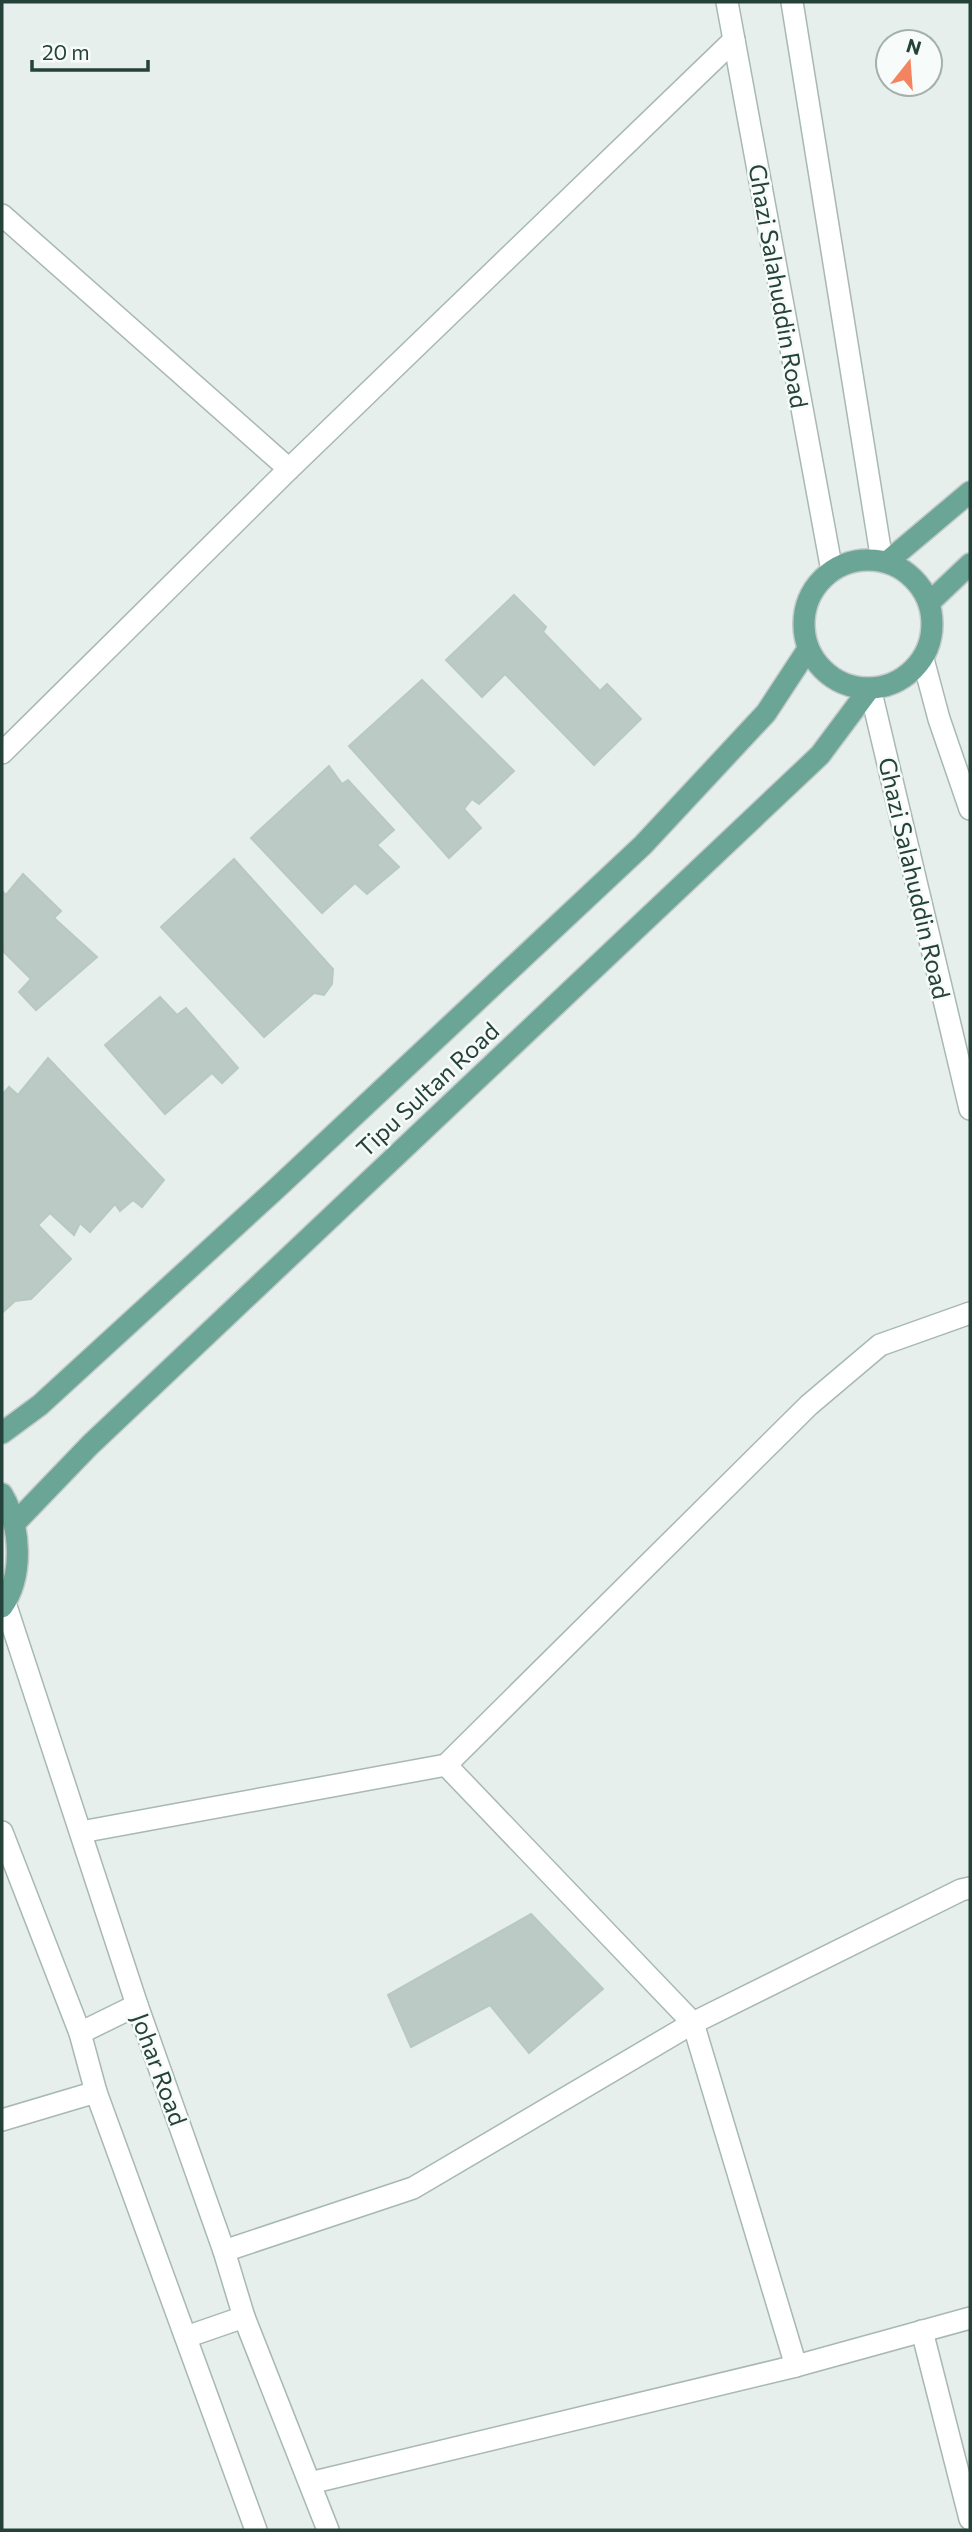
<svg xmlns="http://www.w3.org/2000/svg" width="972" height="2532" font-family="Commissioner,sans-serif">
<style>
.building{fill:#bbcac4;stroke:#b8c9c2;stroke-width:2}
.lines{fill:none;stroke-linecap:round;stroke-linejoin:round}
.minor-casing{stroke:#a8b8b2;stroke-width:24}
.major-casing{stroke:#c2cac8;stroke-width:24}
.minor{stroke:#fff;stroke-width:21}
.major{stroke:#6aa596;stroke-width:21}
.labels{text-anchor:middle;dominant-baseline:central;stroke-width:5;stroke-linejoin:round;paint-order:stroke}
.street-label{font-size:24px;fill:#24423a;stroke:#f7fbf9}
</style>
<rect width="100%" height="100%" fill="#e6efeb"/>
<g class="building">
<polygon points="514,595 546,627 543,632 600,691 607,684 641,719 594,765 505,674 482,697 446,660"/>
<polygon points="422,680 514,771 479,804 472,799 464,809 481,828 449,858 349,746"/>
<polygon points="329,766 342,784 348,780 394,830 377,845 399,867 367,894 355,883 322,913 251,838"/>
<polygon points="234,859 333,969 332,984 324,995 314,993 264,1037 161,927"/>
<polygon points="23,874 61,911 54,918 97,957 36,1010 19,992 31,979 2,950 2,891 6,895"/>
<polygon points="160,997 177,1015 186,1008 238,1068 222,1083 212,1073 165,1114 105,1045"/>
<polygon points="48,1058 164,1180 142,1207 133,1200 120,1211 115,1204 90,1232 80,1223 74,1235 50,1213 38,1225 71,1259 31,1299 15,1301 2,1313 2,1095 9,1087 18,1095"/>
<polygon points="531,1914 603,1989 529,2053 490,2005 411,2047 388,1995"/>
</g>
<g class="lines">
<defs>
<g id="minor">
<polyline points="727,2 832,571"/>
<polyline points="792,2 882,561"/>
<polyline points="2,215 289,469"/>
<polyline points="923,659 939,719 970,809"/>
<polyline points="870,688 970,1109"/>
<polyline points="2,753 289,469 734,40"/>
<polyline points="5,1603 137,2005 224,2251 244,2317 328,2530"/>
<polyline points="446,1765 693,2023 796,2366"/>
<polyline points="2,1832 80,2033 96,2092 256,2530"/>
<polyline points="81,1832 446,1765 809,1405 880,1345 970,1313"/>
<polyline points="80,2033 137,2005"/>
<polyline points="2,2120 96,2092"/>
<polyline points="224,2251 413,2188 693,2023 961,1890 970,1888"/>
<polyline points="922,2331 970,2519"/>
<polyline points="186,2337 244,2317"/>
<polyline points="310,2483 796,2366 970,2318"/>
</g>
<g id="major">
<circle cx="868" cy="624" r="64"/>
<polyline points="887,562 970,492"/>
<polyline points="930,602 970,564"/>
<polyline points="2,1433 40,1405 277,1188 643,845 766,713 808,649"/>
<path d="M2,1494C21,1526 24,1576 2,1607"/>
<polyline points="14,1524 90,1445 820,755 870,688"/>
</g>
</defs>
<use href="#minor" class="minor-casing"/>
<use href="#major" class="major-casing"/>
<use href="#minor" class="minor"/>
<use href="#major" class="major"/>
</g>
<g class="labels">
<g class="street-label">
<text transform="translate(779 286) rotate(80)">Ghazi Salahuddin Road</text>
<text transform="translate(915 878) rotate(77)">Ghazi Salahuddin Road</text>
<text transform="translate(427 1089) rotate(-43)">Tipu Sultan Road</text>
<text transform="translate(160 2069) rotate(70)">Johar Road</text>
</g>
</g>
<rect width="972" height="2532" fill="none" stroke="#24423a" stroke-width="7"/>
<g transform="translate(909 63) rotate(17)"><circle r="33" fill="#f7fbf9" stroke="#a3b1ad" stroke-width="2"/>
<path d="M0-5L12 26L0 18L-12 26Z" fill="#f4845f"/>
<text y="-10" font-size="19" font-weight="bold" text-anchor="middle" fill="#24423a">N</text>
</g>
<path d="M32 60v10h116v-10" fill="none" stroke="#24423a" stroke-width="3.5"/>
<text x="42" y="60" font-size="21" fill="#24423a" stroke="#f7fbf9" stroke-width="5" paint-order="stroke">20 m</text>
</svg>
